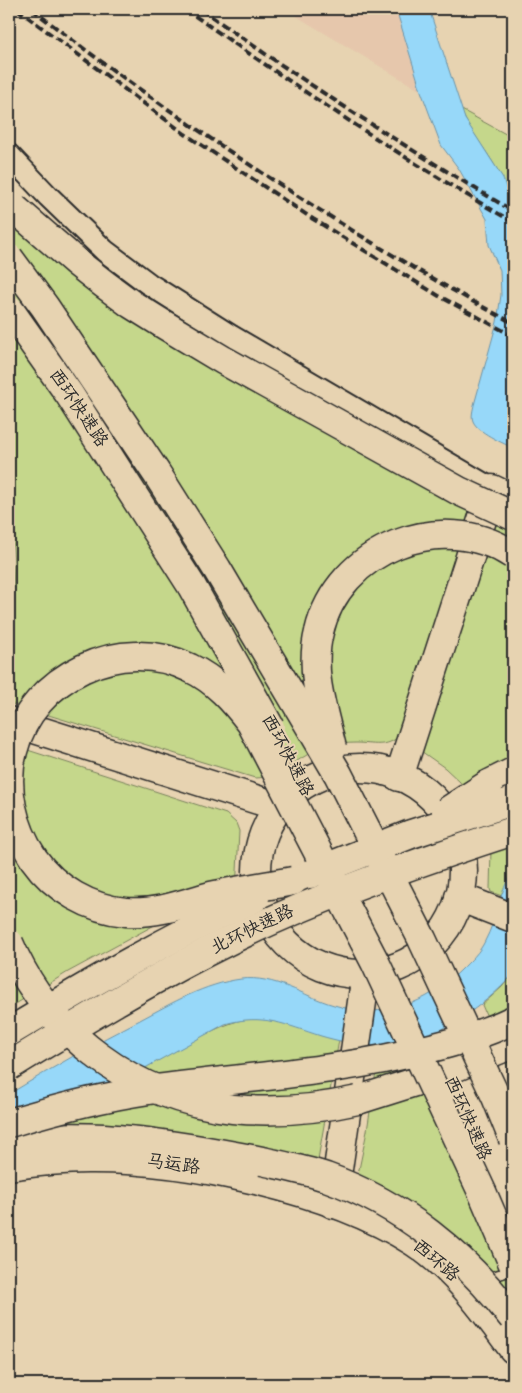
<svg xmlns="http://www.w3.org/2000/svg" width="522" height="1393" font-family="'Gochi Hand','LXGW WenKai TC',sans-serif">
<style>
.built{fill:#e6c7ac}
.green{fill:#c5d78b;stroke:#78815b}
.water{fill:#97d8f9;stroke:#6c93a7}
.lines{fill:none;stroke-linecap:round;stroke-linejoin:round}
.service-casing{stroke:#2b2b2b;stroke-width:12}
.tertiary-casing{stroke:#2b2b2b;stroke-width:25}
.primary-casing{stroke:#2b2b2b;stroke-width:31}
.trunk-casing{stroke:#2b2b2b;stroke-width:31}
.service{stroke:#e7d3b1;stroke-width:9}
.tertiary{stroke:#e7d3b1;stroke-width:21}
.primary{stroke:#e7d3b1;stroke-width:28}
.trunk{stroke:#e7d3b1;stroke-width:28}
.rail{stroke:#2b2b2b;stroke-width:4;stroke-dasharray:8 4;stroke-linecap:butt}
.trunk-bridge-casing{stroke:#2b2b2b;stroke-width:31;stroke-linecap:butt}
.trunk-bridge{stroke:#e7d3b1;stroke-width:28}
.labels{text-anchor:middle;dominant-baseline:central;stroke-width:4;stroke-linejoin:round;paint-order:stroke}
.street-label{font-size:18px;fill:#2b2b2b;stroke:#e7d3b1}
</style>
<rect width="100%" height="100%" fill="#e7d3b1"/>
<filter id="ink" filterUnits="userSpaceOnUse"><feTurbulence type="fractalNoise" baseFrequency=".02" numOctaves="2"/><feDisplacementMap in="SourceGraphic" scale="10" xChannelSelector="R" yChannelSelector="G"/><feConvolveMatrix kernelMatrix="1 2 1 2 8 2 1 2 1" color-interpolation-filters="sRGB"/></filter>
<g filter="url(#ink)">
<polygon class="built" points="285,9 396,9 421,91 311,25"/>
<g class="green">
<path d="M460,109L513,138V200L509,197C500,164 474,140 460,109Z"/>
<path d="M9,217L478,513L400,735C387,749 372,743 356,743C347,743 338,744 329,746C301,752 283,778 255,778L9,703L14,565L9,481Z"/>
<polygon points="492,518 513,526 513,871 502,896 491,892 490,889 491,849 482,820 460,782 445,768 418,749"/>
<polygon points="9,744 226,814 236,823 239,831 236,892 162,921 68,972 9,1008"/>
<polygon points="513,974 513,1079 482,1005 502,987"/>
<path d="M252,1018L284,1023L339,1040L317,1165L32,1128C81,1105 127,1076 176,1050C201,1037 224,1022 252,1018Z"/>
<polygon points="411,1043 513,1270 513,1298 357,1179 367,1131 380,1046"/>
</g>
<g class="water">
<path d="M396,9H429L465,119L503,178L509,197L513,231V382L511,402L513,408V448C503,443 477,432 473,421C471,416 473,410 474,405L497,322L501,295L500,270L489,245L487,219L459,169L441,145L421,91Z"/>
<path d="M513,871V974C498,992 481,1005 461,1018C449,1025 435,1034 422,1040C390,1052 352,1045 321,1036C286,1025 263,1013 225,1024C153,1063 82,1104 9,1143V1094C52,1068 95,1043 140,1020C172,1003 204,984 241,979C275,975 303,996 334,1005C383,1020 426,1005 461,970C470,961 480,952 485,941C497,919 499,891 513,871Z"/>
</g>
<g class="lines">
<defs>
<polyline id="service" points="485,1279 513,1270"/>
<polyline id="tertiary" points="9,155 48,196 105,251 149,284 231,336 492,489"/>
<g id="primary">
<polyline points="9,721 280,807"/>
<circle cx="360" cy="871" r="103"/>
<polyline points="399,777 492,489 513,499"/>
<polyline points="459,897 513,918"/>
<path d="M9,1166C35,1162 61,1159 88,1159C185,1158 331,1189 414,1242C455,1269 484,1310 513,1349"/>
<polyline points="333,1204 366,974"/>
</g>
<g id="trunk">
<polyline points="489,784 513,772"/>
<polyline points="358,1100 434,1076 513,1044"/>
<path d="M9,1142C93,1129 179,1145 262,1161"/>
</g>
</defs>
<use href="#service" class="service-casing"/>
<use href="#tertiary" class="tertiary-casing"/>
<use href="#primary" class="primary-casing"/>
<use href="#trunk" class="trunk-casing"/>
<use href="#service" class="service"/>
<use href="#tertiary" class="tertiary"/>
<use href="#primary" class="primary"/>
<use href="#trunk" class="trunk"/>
<g class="rail">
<polyline points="17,9 185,134 313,219 439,296 513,336"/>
<path d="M32,9C97,60 164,107 232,153C324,214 416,272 513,323"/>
<path d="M185,9C292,84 400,157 513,222"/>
<path d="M201,9C302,81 406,148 513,211"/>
</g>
<defs>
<g id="trunk-bridge">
<polyline points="14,208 76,262 104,284 131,304 163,324 223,360 459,491 513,516"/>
<polyline points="9,258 45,307 157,474 217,569 338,774 422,939 496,1097 513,1139"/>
<polyline points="9,309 69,394 191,585 270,727"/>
<path d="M332,748C323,710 309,671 319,632C338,549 442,507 513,555"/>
<polyline points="446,812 489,784"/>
<polyline points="310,874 411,834 513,801"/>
<path d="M293,881C266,886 238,890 211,896C183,904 156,914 126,912C90,909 55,889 34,859C13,828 3,787 13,751C32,676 121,634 190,668C216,680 234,701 251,723L375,962L483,1194L513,1264"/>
<path d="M9,943C48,1035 134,1098 233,1109C275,1113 318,1109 358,1100"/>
<path d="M9,1032C89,984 170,937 255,898"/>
<path d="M9,1066C102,1009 201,949 303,907C372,878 442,854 513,831"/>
<path d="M9,1123C55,1109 102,1097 149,1090C242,1077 336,1073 427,1049C456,1042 486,1033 513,1020"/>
<path d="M262,1161C284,1166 305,1170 326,1177C404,1205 463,1254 513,1318"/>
</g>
</defs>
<use href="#trunk-bridge" class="trunk-bridge-casing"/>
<use href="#trunk-bridge" class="trunk-bridge"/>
</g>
</g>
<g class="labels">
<g class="street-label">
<text transform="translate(77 409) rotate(56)">西环快速路</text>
<text transform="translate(286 756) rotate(62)">西环快速路</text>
<text transform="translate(253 931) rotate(-26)">北环快速路</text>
<text transform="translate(466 1119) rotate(66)">西环快速路</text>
<text transform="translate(173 1166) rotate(8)">马运路</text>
<text transform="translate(435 1262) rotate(40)">西环路</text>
</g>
</g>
<rect width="522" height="1393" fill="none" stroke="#e7d3b1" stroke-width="30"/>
<rect x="15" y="15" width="492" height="1363" fill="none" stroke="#2b2b2b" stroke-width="2" filter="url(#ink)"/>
</svg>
